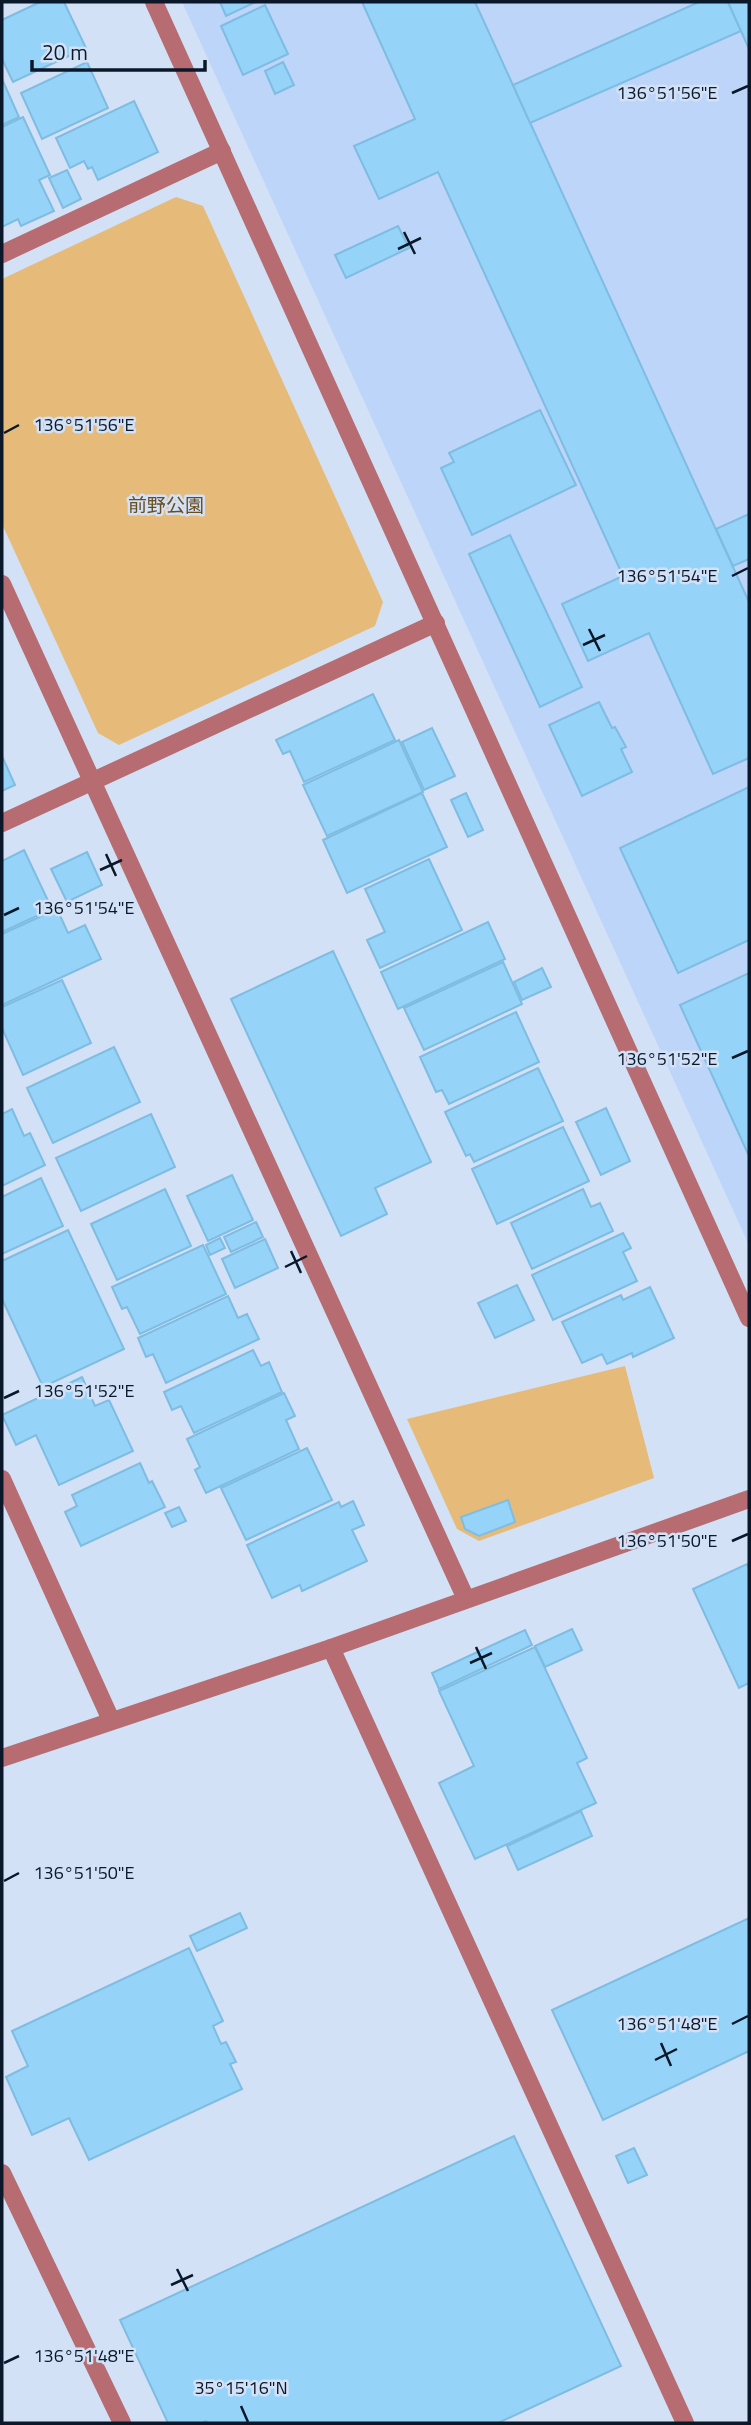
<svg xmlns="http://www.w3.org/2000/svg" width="751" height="2425" font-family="'Titillium Web','Noto Sans JP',sans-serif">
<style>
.built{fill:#bcd5f8}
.green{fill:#e6bb7a}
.building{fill:#95d3f9;stroke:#7fbce1;stroke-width:2}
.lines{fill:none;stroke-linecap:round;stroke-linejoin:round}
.minor{stroke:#b66c71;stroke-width:18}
.ticks{fill:none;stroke:#0a182a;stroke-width:2.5}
.labels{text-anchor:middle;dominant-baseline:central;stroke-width:5;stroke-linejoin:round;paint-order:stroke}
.park-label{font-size:19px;fill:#694c1f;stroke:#d2e1f6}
.ticks-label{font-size:18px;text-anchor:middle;fill:#0a182a;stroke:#d2e1f6;stroke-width:5;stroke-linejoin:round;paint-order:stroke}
</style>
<rect width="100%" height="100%" fill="#d2e1f6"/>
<polygon class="built" points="182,2 749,2 749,1245"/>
<g class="green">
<polygon points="176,197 203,206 383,602 375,626 119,745 98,733 2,524 2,279"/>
<polygon points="625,1366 654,1478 479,1541 457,1529 407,1419"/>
</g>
<g class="building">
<polygon points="40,2 64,2 86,48 13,82 2,59 2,20"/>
<polygon points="220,2 256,2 226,16"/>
<polygon points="362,2 475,2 749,602 749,758 713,774 649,633 588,661 562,604 623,576 438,172 379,199 354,146 415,119"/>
<polygon points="699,2 728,2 741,31 530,123 513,85"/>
<polygon points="728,2 749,2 749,49 741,31"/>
<polygon points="265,5 288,54 243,75 221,26"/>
<polygon points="87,62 108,108 42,139 21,93"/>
<polygon points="283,62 294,85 275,94 265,71"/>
<polygon points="2,79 19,117 2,125"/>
<polygon points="134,101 158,152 98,180 92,167 88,169 84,161 70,168 56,138"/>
<polygon points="23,117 50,175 39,180 54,211 21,226 18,219 2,227 2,127"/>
<polygon points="67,170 81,199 63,208 49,178"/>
<polygon points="398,226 409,248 346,278 335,255"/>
<polygon points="540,410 576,485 472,535 441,468 454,462 449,453"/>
<polygon points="749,514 749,559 733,566 716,529"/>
<polygon points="510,535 582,687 540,707 469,554"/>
<polygon points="373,694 395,740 304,782 290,751 283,754 276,740"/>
<polygon points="599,702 612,728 615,727 626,747 621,749 632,772 582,796 549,725"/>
<polygon points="432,728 455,776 424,790 402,742"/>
<polygon points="399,740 423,792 327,836 303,785"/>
<polygon points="2,756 15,785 2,791"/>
<polygon points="749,787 749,940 678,973 620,848"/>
<polygon points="422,793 447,847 347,893 323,840"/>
<polygon points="466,793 483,830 468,837 451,800"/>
<polygon points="24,850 52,909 2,932 2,861"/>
<polygon points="87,852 102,885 67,902 51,869"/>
<polygon points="429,859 462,930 380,968 367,940 385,932 365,889"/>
<polygon points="57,909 68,933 85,925 101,959 2,1005 2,934"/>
<polygon points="488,922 505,959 398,1009 381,972"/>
<polygon points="333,951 431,1162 375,1188 387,1214 341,1236 231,999"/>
<polygon points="503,962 522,1004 424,1050 404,1008"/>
<polygon points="542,968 551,987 522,1000 514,982"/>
<polygon points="749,973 749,1156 680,1005"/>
<polygon points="62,980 91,1043 23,1075 2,1028 2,1007"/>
<polygon points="516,1012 539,1062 449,1104 442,1090 436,1092 420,1057"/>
<polygon points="114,1047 140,1102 53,1143 27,1088"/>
<polygon points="538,1068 563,1121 474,1162 470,1154 466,1156 445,1112"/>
<polygon points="606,1108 630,1161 601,1175 576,1122"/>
<polygon points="12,1109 24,1136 30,1133 45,1165 2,1186 2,1114"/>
<polygon points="151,1114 175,1167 81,1211 56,1158"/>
<polygon points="563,1127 589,1181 497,1224 472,1169"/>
<polygon points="232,1175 253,1220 208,1241 187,1196"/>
<polygon points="41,1178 63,1226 2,1254 2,1197"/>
<polygon points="165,1189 191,1246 117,1280 91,1224"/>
<polygon points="583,1189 591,1207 600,1203 613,1231 532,1269 511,1223"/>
<polygon points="256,1222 263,1237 231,1252 224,1237"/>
<polygon points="68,1230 124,1349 43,1387 2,1299 2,1261"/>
<polygon points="623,1233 631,1248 623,1252 637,1281 553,1320 532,1275"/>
<polygon points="220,1238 225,1248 210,1255 206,1245"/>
<polygon points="265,1239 278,1268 235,1288 222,1259"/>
<polygon points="203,1245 226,1294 140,1334 127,1307 122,1309 112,1287"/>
<polygon points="517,1285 534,1320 495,1338 478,1303"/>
<polygon points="650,1287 674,1338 633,1357 632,1353 607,1364 602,1354 582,1363 562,1322 621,1295 623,1300"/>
<polygon points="228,1296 238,1318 247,1314 259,1339 166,1383 153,1354 146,1357 138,1338"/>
<polygon points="253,1350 261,1366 269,1362 282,1392 194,1433 181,1406 172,1410 164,1392"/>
<polygon points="82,1377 95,1406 109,1400 133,1451 59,1485 36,1435 16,1445 2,1415"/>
<polygon points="284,1393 295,1416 286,1420 299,1449 206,1493 195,1470 200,1467 187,1439"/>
<polygon points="307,1448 332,1500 246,1540 221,1488"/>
<polygon points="140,1463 149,1483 152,1481 165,1507 81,1546 65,1512 77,1506 72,1495"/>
<polygon points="508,1500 515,1522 479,1536 465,1529 461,1517"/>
<polygon points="353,1501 364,1525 352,1530 367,1561 302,1591 300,1585 272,1598 247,1545 339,1502 341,1507"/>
<polygon points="179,1507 186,1521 172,1527 165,1513"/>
<polygon points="747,1564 749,1569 749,1683 739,1688 693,1589"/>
<polygon points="572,1629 582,1650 545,1667 535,1646"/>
<polygon points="525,1630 532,1645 439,1689 432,1673"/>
<polygon points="535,1647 587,1758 577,1763 596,1803 475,1859 439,1783 474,1766 439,1691"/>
<polygon points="581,1811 592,1836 518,1870 507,1846"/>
<polygon points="240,1913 247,1928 197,1951 190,1936"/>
<polygon points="749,1918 749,2051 603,2120 552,2010"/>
<polygon points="189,1948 223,2021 213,2026 221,2044 226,2042 236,2062 230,2064 242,2089 89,2160 69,2118 32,2135 6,2077 28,2066 12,2031"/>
<polygon points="514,2136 621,2366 498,2423 207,2423 206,2421 202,2423 168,2423 120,2320"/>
<polygon points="634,2148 647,2175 628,2183 616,2156"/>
</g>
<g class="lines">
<g class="minor">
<polyline points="154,2 749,1318"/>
<polyline points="2,254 222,151"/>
<polyline points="2,584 466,1599"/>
<polyline points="2,823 436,623"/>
<polyline points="2,1479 111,1720"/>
<polyline points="331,1648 685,2423"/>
<polyline points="2,1758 331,1648 749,1499"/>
<polyline points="2,2173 122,2423"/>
</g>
</g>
<path class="ticks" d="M732,93L748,86M404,232L415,254M398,249L421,238M4,433L19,425M732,576L748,568M589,629L600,651M583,645L605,635M106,854L116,876M100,870L122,860M4,915L19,908M732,1058L748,1051M291,1251L301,1273M285,1267L307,1256M4,1398L19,1391M732,1541L748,1534M476,1647L486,1669M470,1663L492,1653M4,1881L19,1873M732,2024L748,2016M661,2043L671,2066M655,2060L677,2049M177,2269L188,2291M171,2285L193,2275M4,2363L19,2356M241,2406L248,2422"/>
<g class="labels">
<g class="park-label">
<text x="166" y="504">前野公園</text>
</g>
</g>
<g class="ticks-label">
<text x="667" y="99">136°51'56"E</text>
<text x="84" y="431">136°51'56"E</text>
<text x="667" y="582">136°51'54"E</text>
<text x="84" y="914">136°51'54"E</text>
<text x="667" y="1065">136°51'52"E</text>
<text x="84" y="1397">136°51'52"E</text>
<text x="667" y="1547">136°51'50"E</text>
<text x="84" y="1879">136°51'50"E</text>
<text x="667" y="2030">136°51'48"E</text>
<text x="84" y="2362">136°51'48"E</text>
<text x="241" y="2394">35°15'16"N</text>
</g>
<rect width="751" height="2425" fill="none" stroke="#0a182a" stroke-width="7"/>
<path d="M32 60v10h173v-10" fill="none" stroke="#0a182a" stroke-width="3.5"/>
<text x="42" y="60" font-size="21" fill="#0a182a" stroke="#d2e1f6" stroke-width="5" paint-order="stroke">20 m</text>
</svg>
